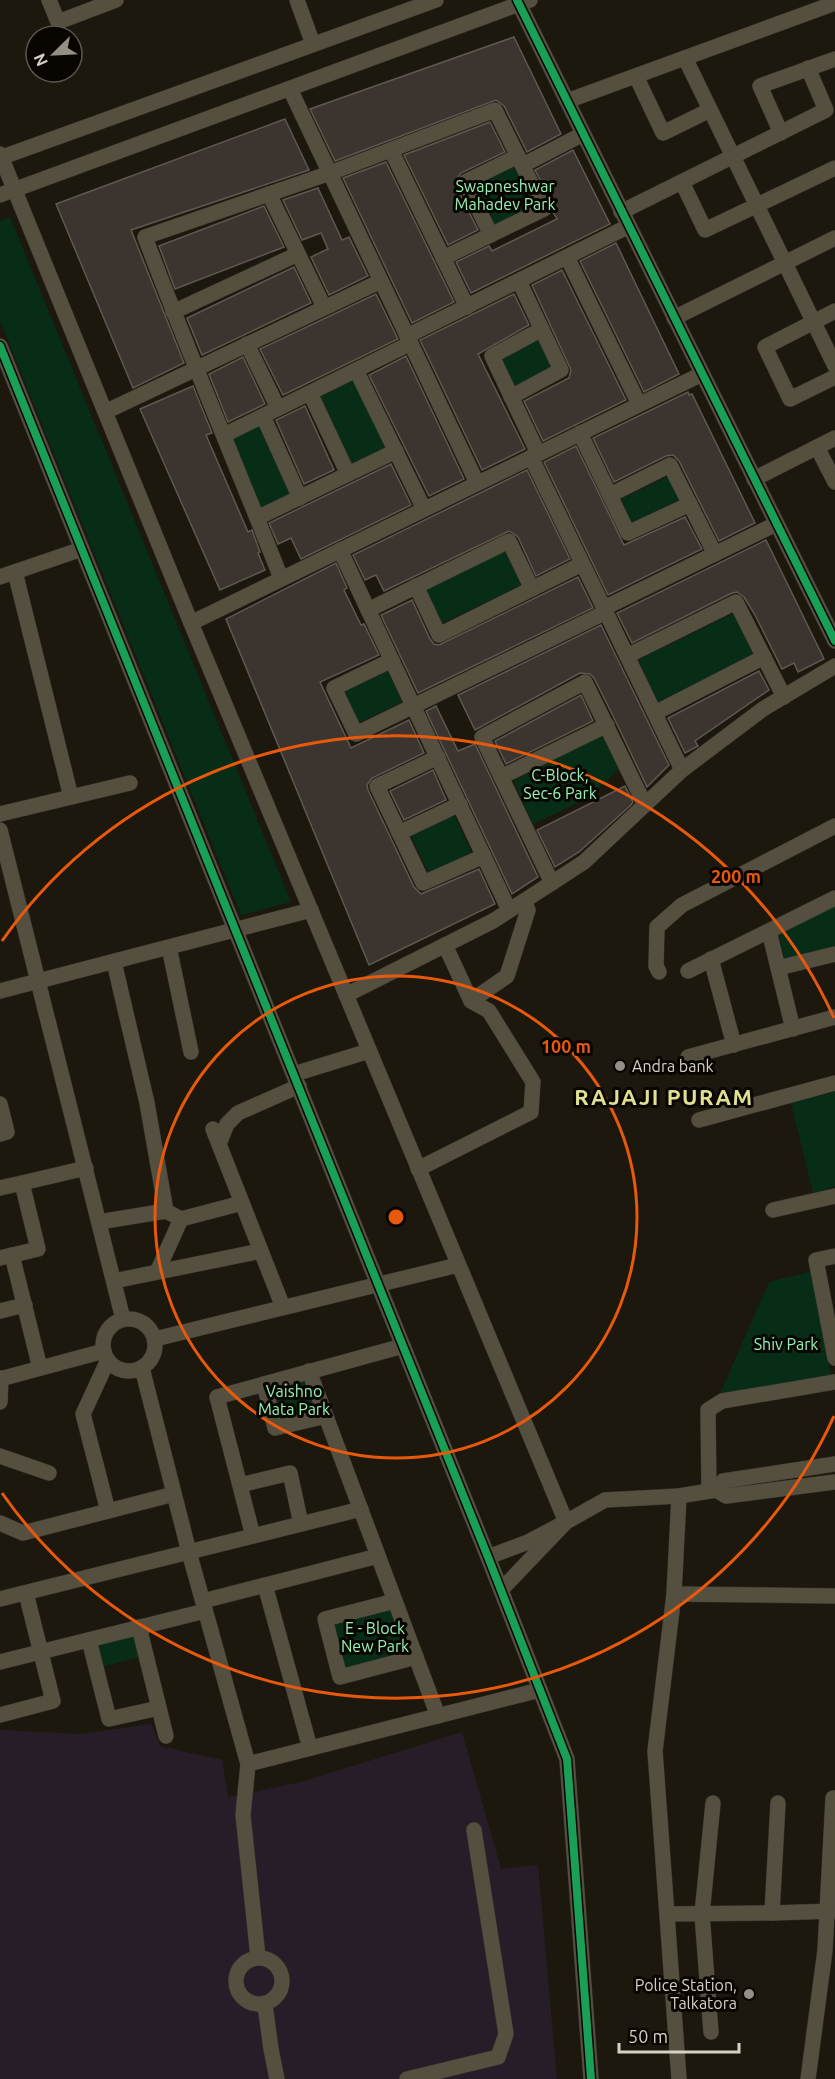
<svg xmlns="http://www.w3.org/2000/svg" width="835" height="2079" font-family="Ubuntu,sans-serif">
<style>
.education{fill:#271d29}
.green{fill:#072d17}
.building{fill:#3c352f;stroke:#5f5851;stroke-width:1.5}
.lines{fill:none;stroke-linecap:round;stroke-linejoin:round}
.minor-casing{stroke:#39352c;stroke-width:16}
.minor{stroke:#554f40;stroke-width:15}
.cycleway-casing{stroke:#090602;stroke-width:11}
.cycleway{stroke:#1a9f57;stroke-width:8}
.ring{fill:none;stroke:#e8590c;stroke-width:3}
.poi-dot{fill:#959085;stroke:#090602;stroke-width:2}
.labels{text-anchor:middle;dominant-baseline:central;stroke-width:6;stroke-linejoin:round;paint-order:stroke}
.park-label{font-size:16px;fill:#95f2b5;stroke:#090602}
.poi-label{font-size:16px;fill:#d6d1c5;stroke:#090602;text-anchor:start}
.district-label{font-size:22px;font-weight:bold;letter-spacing:1.5px;fill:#e1df90;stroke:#090602}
.centre{fill:#e8590c;stroke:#090602;stroke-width:3}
.ring-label{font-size:18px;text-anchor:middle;font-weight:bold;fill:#e8590c;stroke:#090602;stroke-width:6;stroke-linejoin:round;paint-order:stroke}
</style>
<rect width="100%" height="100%" fill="#1d180d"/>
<polygon class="education" points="151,1724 160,1746 222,1760 228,1797 301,1782 462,1732 501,1869 538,1865 557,2079 0,2079 0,1730 81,1734"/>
<g class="green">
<polygon points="517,158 542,208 492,232 468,183"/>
<polygon points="10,217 291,902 241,915 0,321 0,221"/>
<polygon points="540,338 555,369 514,389 498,359"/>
<polygon points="354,378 386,449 350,465 317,395"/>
<polygon points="259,424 291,493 260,509 232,438"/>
<polygon points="669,476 680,500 632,523 621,499"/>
<polygon points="507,549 524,584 440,624 423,589"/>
<polygon points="734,613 755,656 659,704 638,660"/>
<polygon points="387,669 402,702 358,723 342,690"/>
<polygon points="602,736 619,769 588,798 533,824 513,780"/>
<polygon points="454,814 472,854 429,874 410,834"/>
<polygon points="835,906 835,949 785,962 779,933"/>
<polygon points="835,1092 835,1187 813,1193 791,1103"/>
<polygon points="813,1271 831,1376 719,1396 769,1282"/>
<polygon points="308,1374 323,1415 277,1426 266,1385"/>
<polygon points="394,1603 414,1656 341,1675 327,1621"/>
<polygon points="138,1630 144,1656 98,1668 91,1641"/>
</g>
<g class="building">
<polygon points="514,37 561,134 527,152 504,106 496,100 335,161 310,109"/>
<polygon points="285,119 309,170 131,230 184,363 133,388 56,204"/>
<polygon points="490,122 505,152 461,173 455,181 456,186 478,230 448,245 404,155"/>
<polygon points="573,150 610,224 471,293 456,262 489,246 492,251 557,219 553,212 553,205 535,170"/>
<polygon points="386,162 454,302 412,323 343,178"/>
<polygon points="318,188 342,240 349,237 368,276 329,295 311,257 328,249 321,233 302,240 283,200"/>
<polygon points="264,206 284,247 175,289 159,246"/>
<polygon points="616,243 679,374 644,392 580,261"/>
<polygon points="294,267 311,303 202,355 187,318"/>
<polygon points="562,270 626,400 543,441 524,401 569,378 571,370 532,285"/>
<polygon points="376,294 398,339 283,395 260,349"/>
<polygon points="514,294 529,325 478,354 525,449 482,470 420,340"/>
<polygon points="406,356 464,479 429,496 369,375"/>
<polygon points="243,357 265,404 228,422 209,374"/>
<polygon points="193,386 212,433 206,435 248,532 252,530 260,552 258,553 265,570 220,590 140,409"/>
<polygon points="688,392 689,395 692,394 755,523 719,541 679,461 673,455 666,456 614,482 593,438"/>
<polygon points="305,406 334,470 304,484 276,420"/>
<polygon points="576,446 624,545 685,517 702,549 608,595 544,462"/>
<polygon points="391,464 411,505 301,559 291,538 278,544 269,523"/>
<polygon points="527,470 570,559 536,576 518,537 509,531 384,591 376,575 365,580 353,555"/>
<polygon points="766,540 824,659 798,672 794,663 782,669 755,615 744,597 737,592 732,593 632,643 617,613"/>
<polygon points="336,563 347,588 344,590 361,625 364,624 379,655 320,682 351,748 409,720 424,753 372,778 367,785 368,790 414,887 421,894 479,869 495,904 369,965 226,619"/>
<polygon points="578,577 593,608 418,693 381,615 412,600 430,639 434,644 439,645"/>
<polygon points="601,625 669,765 647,787 615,720 594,678 590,674 580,673 475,730 458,695"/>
<polygon points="759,671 769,690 695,741 698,746 685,753 668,718"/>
<polygon points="581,695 593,721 506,764 495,741"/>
<polygon points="436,706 458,751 475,744 538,877 512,894 426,711"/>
<polygon points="433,770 446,800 404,820 390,791"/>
<polygon points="625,786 633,802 631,805 579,852 555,867 537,830"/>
</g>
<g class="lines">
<defs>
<g id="minor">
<polyline points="49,0 58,22 116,0"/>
<polyline points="297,0 313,44"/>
<polyline points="517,0 835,641"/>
<polyline points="685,58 835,366"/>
<polyline points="636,76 663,133 710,110"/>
<polyline points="290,89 477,483"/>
<polyline points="567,101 835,3"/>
<polyline points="781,133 760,86 835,59"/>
<polyline points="391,150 467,307"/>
<polyline points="0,154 191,623 566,1522 528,1542 488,1557"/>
<polyline points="0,158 436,0"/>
<polyline points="523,165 583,134"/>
<polyline points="682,182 705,230 835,168"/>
<polyline points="269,194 324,307"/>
<polyline points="0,195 530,0"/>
<polyline points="621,212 826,110 808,68"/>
<polyline points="491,235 465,182 518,156"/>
<polyline points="567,257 639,404"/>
<polyline points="835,311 765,347 790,399 835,377"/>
<polyline points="173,312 298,254"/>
<polyline points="674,318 835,238"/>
<polyline points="407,336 629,226"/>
<polyline points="247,344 278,408"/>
<polyline points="0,346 488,1557 567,1759 591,2079"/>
<polyline points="356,370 424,509"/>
<polyline points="310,393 348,474"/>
<polyline points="511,397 561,370 519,281"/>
<polyline points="105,412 381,281"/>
<polyline points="263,416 300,498"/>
<polyline points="580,433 628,533 690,504"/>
<polyline points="224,435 411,343"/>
<polyline points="817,447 835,482"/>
<polyline points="538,453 492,356 542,329"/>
<polyline points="531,457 682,770"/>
<polyline points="754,479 835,438"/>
<polyline points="610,495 670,465 715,554"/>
<polyline points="257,518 396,451"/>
<polyline points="340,550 509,910"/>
<polyline points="15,572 71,797"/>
<polyline points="0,577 82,549"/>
<path d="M281,578C236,464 188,352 145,237L330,173L495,110L544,209L443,258"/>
<polyline points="416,586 439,635 582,564"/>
<polyline points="604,608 776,524"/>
<polyline points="368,610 509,541 532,589"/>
<polyline points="191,623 702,374"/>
<polyline points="627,656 736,602 784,697"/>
<polyline points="392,660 334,688 356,734 606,612"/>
<polyline points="655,713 764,657"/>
<polyline points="438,757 377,786 423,883 484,856"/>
<polyline points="501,777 607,725"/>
<polyline points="0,814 130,783"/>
<polyline points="0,830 123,1319"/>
<polyline points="399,833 460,804"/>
<polyline points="552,883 482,737 585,682 645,805"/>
<polyline points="769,931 793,1029"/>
<polyline points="445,945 471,1001 507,976 528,910 524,901"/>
<polyline points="169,947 191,1052"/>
<polyline points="711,959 734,1045"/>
<polyline points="114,962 147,1103 166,1211"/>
<polyline points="778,968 835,954"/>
<polyline points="688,971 835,898"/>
<polyline points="659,972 656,966 657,927 682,905 835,826"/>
<polyline points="0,991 311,910"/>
<polyline points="346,995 493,921 584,862 682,770 763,709 835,666"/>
<polyline points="688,1057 835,1017"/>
<polyline points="294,1074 369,1051"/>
<polyline points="0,1104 7,1132 0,1134"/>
<polyline points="699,1120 835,1083"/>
<polyline points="213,1129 283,1307"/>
<polyline points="219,1144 227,1124 238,1113 299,1086"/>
<polyline points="418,1169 531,1112 533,1082 489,1011 471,1001"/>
<polyline points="22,1183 86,1168"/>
<polyline points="0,1188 22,1183 38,1249 0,1258"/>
<polyline points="773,1210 835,1196"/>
<polyline points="99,1222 166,1211 181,1219 242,1203"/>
<polyline points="12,1255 40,1368"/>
<polyline points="835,1256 816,1260 835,1358"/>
<polyline points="157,1272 181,1219"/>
<polyline points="114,1281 261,1251"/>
<polyline points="0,1311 25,1305"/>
<circle cx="129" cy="1345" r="26"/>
<polyline points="155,1339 458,1265"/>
<polyline points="142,1368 189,1552 248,1764 243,1815 258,1957"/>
<polyline points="309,1371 438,1716"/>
<polyline points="0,1379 104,1351"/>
<polyline points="264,1384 275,1428 326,1416"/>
<polyline points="0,1402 1,1378"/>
<polyline points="0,1456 49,1473"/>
<polyline points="240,1485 290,1473 301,1524"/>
<polyline points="709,1490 708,1410 722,1401 835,1382"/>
<polyline points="716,1490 723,1481 835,1464"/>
<polyline points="108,1511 83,1414 108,1360"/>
<polyline points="0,1523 23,1533 174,1494"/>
<polyline points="253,1536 217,1397 403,1346"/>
<polyline points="265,1585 310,1748"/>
<polyline points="501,1590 566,1522 605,1500 679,1496 716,1490 726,1496 835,1482"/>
<polyline points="674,1594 835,1596"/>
<polyline points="0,1599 361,1509"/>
<polyline points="203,1601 378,1556"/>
<polyline points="395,1601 325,1619 340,1677 416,1657"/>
<polyline points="139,1627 166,1736"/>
<polyline points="89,1640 109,1719 159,1708"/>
<polyline points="0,1662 205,1611"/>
<polyline points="0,1715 53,1701 26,1593"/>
<polyline points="248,1764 540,1690"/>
<polyline points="772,1913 835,1911"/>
<polyline points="667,1914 772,1913 778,1803"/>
<circle cx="259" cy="1981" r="23"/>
<polyline points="265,2005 271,2049 277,2079"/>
<polyline points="711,2032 702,1914 713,1803"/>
<polyline points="407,2079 498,2057 506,2034 474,1830"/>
<polyline points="679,2079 655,1751 674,1594 679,1496"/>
<polyline points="808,2079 825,1950 833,1798 835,1798"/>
</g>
</defs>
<use href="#minor" class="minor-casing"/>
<use href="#minor" class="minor"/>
<defs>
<g id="cycleway">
<polyline points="517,0 835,641"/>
<polyline points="0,346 488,1557 567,1759 591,2079"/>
</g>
</defs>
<use href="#cycleway" class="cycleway-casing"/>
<use href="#cycleway" class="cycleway"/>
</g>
<g class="ring">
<circle cx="396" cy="1217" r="241"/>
<path d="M834 1416A481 481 0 0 1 2 1493M2 941A481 481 0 0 1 834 1018"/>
</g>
<g class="poi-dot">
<circle cx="620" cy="1066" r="6"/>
<circle cx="749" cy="1994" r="6"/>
</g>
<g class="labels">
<g class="park-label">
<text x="505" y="186">Swapneshwar<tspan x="505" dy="18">Mahadev Park</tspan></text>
<text x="560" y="775">C-Block,<tspan x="560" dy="18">Sec-6 Park</tspan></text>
<text x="786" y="1344">Shiv Park</text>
<text x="294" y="1391">Vaishno<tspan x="294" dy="18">Mata Park</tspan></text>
<text x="375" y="1628">E - Block<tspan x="375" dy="18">New Park</tspan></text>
</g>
<g class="poi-label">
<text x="632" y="1066">Andra bank</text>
<text x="737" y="1985" text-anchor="end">Police Station,<tspan x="737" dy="18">Talkatora</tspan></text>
</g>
<g class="district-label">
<text x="664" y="1096">RAJAJI PURAM</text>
</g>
</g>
<circle cx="396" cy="1217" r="9" class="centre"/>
<g class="ring-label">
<text x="736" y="883">200 m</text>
<text x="566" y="1053">100 m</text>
</g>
<g transform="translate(54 54) rotate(246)"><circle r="28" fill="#090602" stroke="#5b5750" stroke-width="1.5"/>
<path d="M0-4.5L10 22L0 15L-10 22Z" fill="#959085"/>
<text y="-9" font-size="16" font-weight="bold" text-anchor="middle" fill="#d6d1c5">N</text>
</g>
<path d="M619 2043v9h120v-9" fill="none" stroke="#d6d1c5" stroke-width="3"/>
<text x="628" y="2043" font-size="18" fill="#d6d1c5" stroke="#090602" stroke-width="4.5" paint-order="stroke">50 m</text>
</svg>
